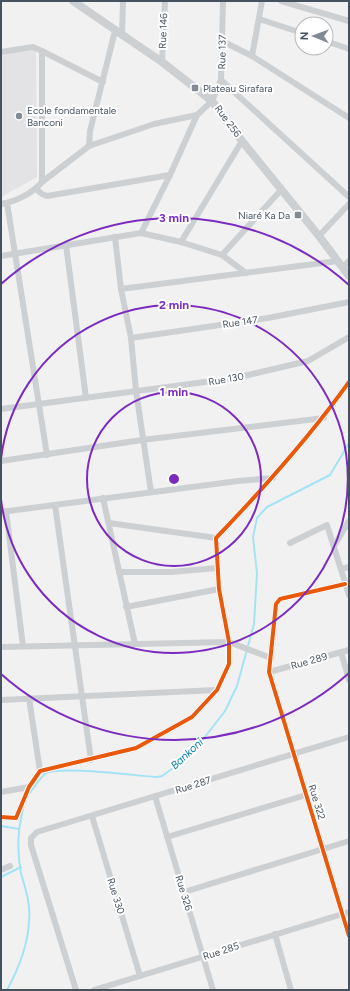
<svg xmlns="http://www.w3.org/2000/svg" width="350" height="991" font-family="Figtree,sans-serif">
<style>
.education{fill:#e3e2e4}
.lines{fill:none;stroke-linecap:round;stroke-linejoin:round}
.stream{stroke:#a4e3f5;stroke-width:2}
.minor{stroke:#cdd0d2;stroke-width:6}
.tertiary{stroke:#cdd0d2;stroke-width:8}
.cycleway-casing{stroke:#fff;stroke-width:6}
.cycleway{stroke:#e8590c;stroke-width:4}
.ring{fill:none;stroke:#7b2cbf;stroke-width:2}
.poi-dot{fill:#828a93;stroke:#fff;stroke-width:1.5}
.labels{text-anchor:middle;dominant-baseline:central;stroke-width:4;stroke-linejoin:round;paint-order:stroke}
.street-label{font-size:10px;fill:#455360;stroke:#fff}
.poi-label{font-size:10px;fill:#455360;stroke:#fff;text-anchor:start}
.water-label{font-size:11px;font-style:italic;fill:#037da0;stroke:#fff}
.centre{fill:#7b2cbf;stroke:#fff;stroke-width:2}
.ring-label{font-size:12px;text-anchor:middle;font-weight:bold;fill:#7b2cbf;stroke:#fff;stroke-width:4;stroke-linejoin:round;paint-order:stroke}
</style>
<rect width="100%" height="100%" fill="#f2f1f1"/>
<polygon class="education" points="36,50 37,177 1,197 1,55"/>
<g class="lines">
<g class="stream">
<path d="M29,794C34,788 39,779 45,774C56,765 138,776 157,777L162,776L179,764L201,742L225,711L237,686L254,624L257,573L253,537L257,518L267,507L330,475L349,443"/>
<polyline points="1,826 19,829"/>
<polyline points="1,877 21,867"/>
<path d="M7,990C19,968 28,946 29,921C31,904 25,888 21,873C17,853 18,829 23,809"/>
</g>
<g class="minor">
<polyline points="281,1 349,21"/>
<polyline points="259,19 302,33"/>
<polyline points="122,36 123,1"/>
<polyline points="222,41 252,56 349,118"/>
<polyline points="326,41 349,49"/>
<polyline points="1,52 33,47 42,51"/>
<polyline points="252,56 262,1"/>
<polyline points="162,62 165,1"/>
<polyline points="221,80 349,197"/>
<polyline points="89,146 90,131 115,31"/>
<polyline points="42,182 42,51 103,82"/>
<polyline points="36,189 42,194 47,196 170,175"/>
<polyline points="7,203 47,455"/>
<path d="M1,204C15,202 33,193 42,182L89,146L154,124L197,115"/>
<polyline points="141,233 170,175 197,115 212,101 221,80 223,1"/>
<polyline points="319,236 349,204"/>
<polyline points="115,237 121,289 131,338 136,391 151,492"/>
<polyline points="181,242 242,141"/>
<polyline points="66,245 86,398"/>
<polyline points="222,255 281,190"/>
<polyline points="1,256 141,233 181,242 222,255 246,273"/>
<polyline points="343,267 349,261"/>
<polyline points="121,289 338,261"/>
<polyline points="131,338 268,318 349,302"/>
<polyline points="1,409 235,378 308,361 349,337"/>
<polyline points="1,461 142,440 324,418"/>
<polyline points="103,498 135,644"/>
<polyline points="55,505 91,760"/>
<polyline points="6,511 23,646"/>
<polyline points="1,512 238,481 273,478"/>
<polyline points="109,523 216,538"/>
<polyline points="290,543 327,525 349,595"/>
<polyline points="334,546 349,521"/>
<polyline points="341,569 349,567"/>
<polyline points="119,572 171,572 217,568"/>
<polyline points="345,584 280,599 276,604 269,672 349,936"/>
<polyline points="126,607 219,589"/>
<polyline points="1,647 229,642 271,658"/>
<polyline points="341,652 349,680"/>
<polyline points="269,672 349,650"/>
<polyline points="29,698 40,771"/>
<polyline points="1,700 217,690"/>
<polyline points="1,792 29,787"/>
<polyline points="155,796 213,990"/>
<polyline points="92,816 140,976"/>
<path d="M1,817L16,818L29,787L40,771L136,748L192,717L217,690L229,664V642L219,589L216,538C264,488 309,438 349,382"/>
<polyline points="167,837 306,795"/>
<polyline points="1,870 10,866"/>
<polyline points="184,892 349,841"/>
<polyline points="275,934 291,990"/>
<polyline points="76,990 31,845 31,838 37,832 349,737"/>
<polyline points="94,990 349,912"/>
</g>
<polyline class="tertiary" points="73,1 162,62 212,101 242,141 319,236 349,276"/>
<defs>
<g id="cycleway">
<polyline points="345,584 280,599 276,604 269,672 349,936"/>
<path d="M1,817L16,818L29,787L40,771L136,748L192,717L217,690L229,664V642L219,589L216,538C264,488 309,438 349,382"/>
</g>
</defs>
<use href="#cycleway" class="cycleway-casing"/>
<use href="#cycleway" class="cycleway"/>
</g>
<g class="ring">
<circle cx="174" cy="479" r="87"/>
<path d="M1 459A174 174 0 1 1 1 499"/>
<path d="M349 673A261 261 0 0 1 1 674M1 284A261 261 0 0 1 349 285"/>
</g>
<g class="poi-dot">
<rect x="191" y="84" width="8" height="8" rx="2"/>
<circle cx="19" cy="116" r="4"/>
<rect x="294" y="211" width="8" height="8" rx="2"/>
</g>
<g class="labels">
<g class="street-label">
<text transform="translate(163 31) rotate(-88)">Rue 146</text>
<text transform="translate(222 52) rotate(-89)">Rue 137</text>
<text transform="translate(228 121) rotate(54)">Rue 256</text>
<text transform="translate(240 322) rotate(-8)">Rue 147</text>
<text transform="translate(226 379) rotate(-10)">Rue 130</text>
<text transform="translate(309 661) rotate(-16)">Rue 289</text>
<text transform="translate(193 785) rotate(-17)">Rue 287</text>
<text transform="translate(317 802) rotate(73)">Rue 322</text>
<text transform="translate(184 893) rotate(73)">Rue 326</text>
<text transform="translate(116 896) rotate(73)">Rue 330</text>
<text transform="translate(221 951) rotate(-18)">Rue 285</text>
</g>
<g class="poi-label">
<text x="203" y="88">Plateau Sirafara</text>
<text x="27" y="110">Ecole fondamentale<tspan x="27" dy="12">Banconi</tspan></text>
<text x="290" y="215" text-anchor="end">Niaré Ka Da</text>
</g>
<g class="water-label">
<text transform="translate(187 754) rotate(-43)">Bankoni</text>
</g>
</g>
<circle cx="174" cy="479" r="6" class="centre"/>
<g class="ring-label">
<text x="174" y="222">3 min</text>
<text x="174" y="309">2 min</text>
<text x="174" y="396">1 min</text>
</g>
<rect width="350" height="991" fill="none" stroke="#455360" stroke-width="4"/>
<g transform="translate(314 36) rotate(271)"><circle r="19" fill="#ffffff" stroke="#b5babf"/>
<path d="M0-3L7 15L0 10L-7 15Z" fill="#828a93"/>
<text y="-6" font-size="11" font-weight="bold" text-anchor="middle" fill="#455360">N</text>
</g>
</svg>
